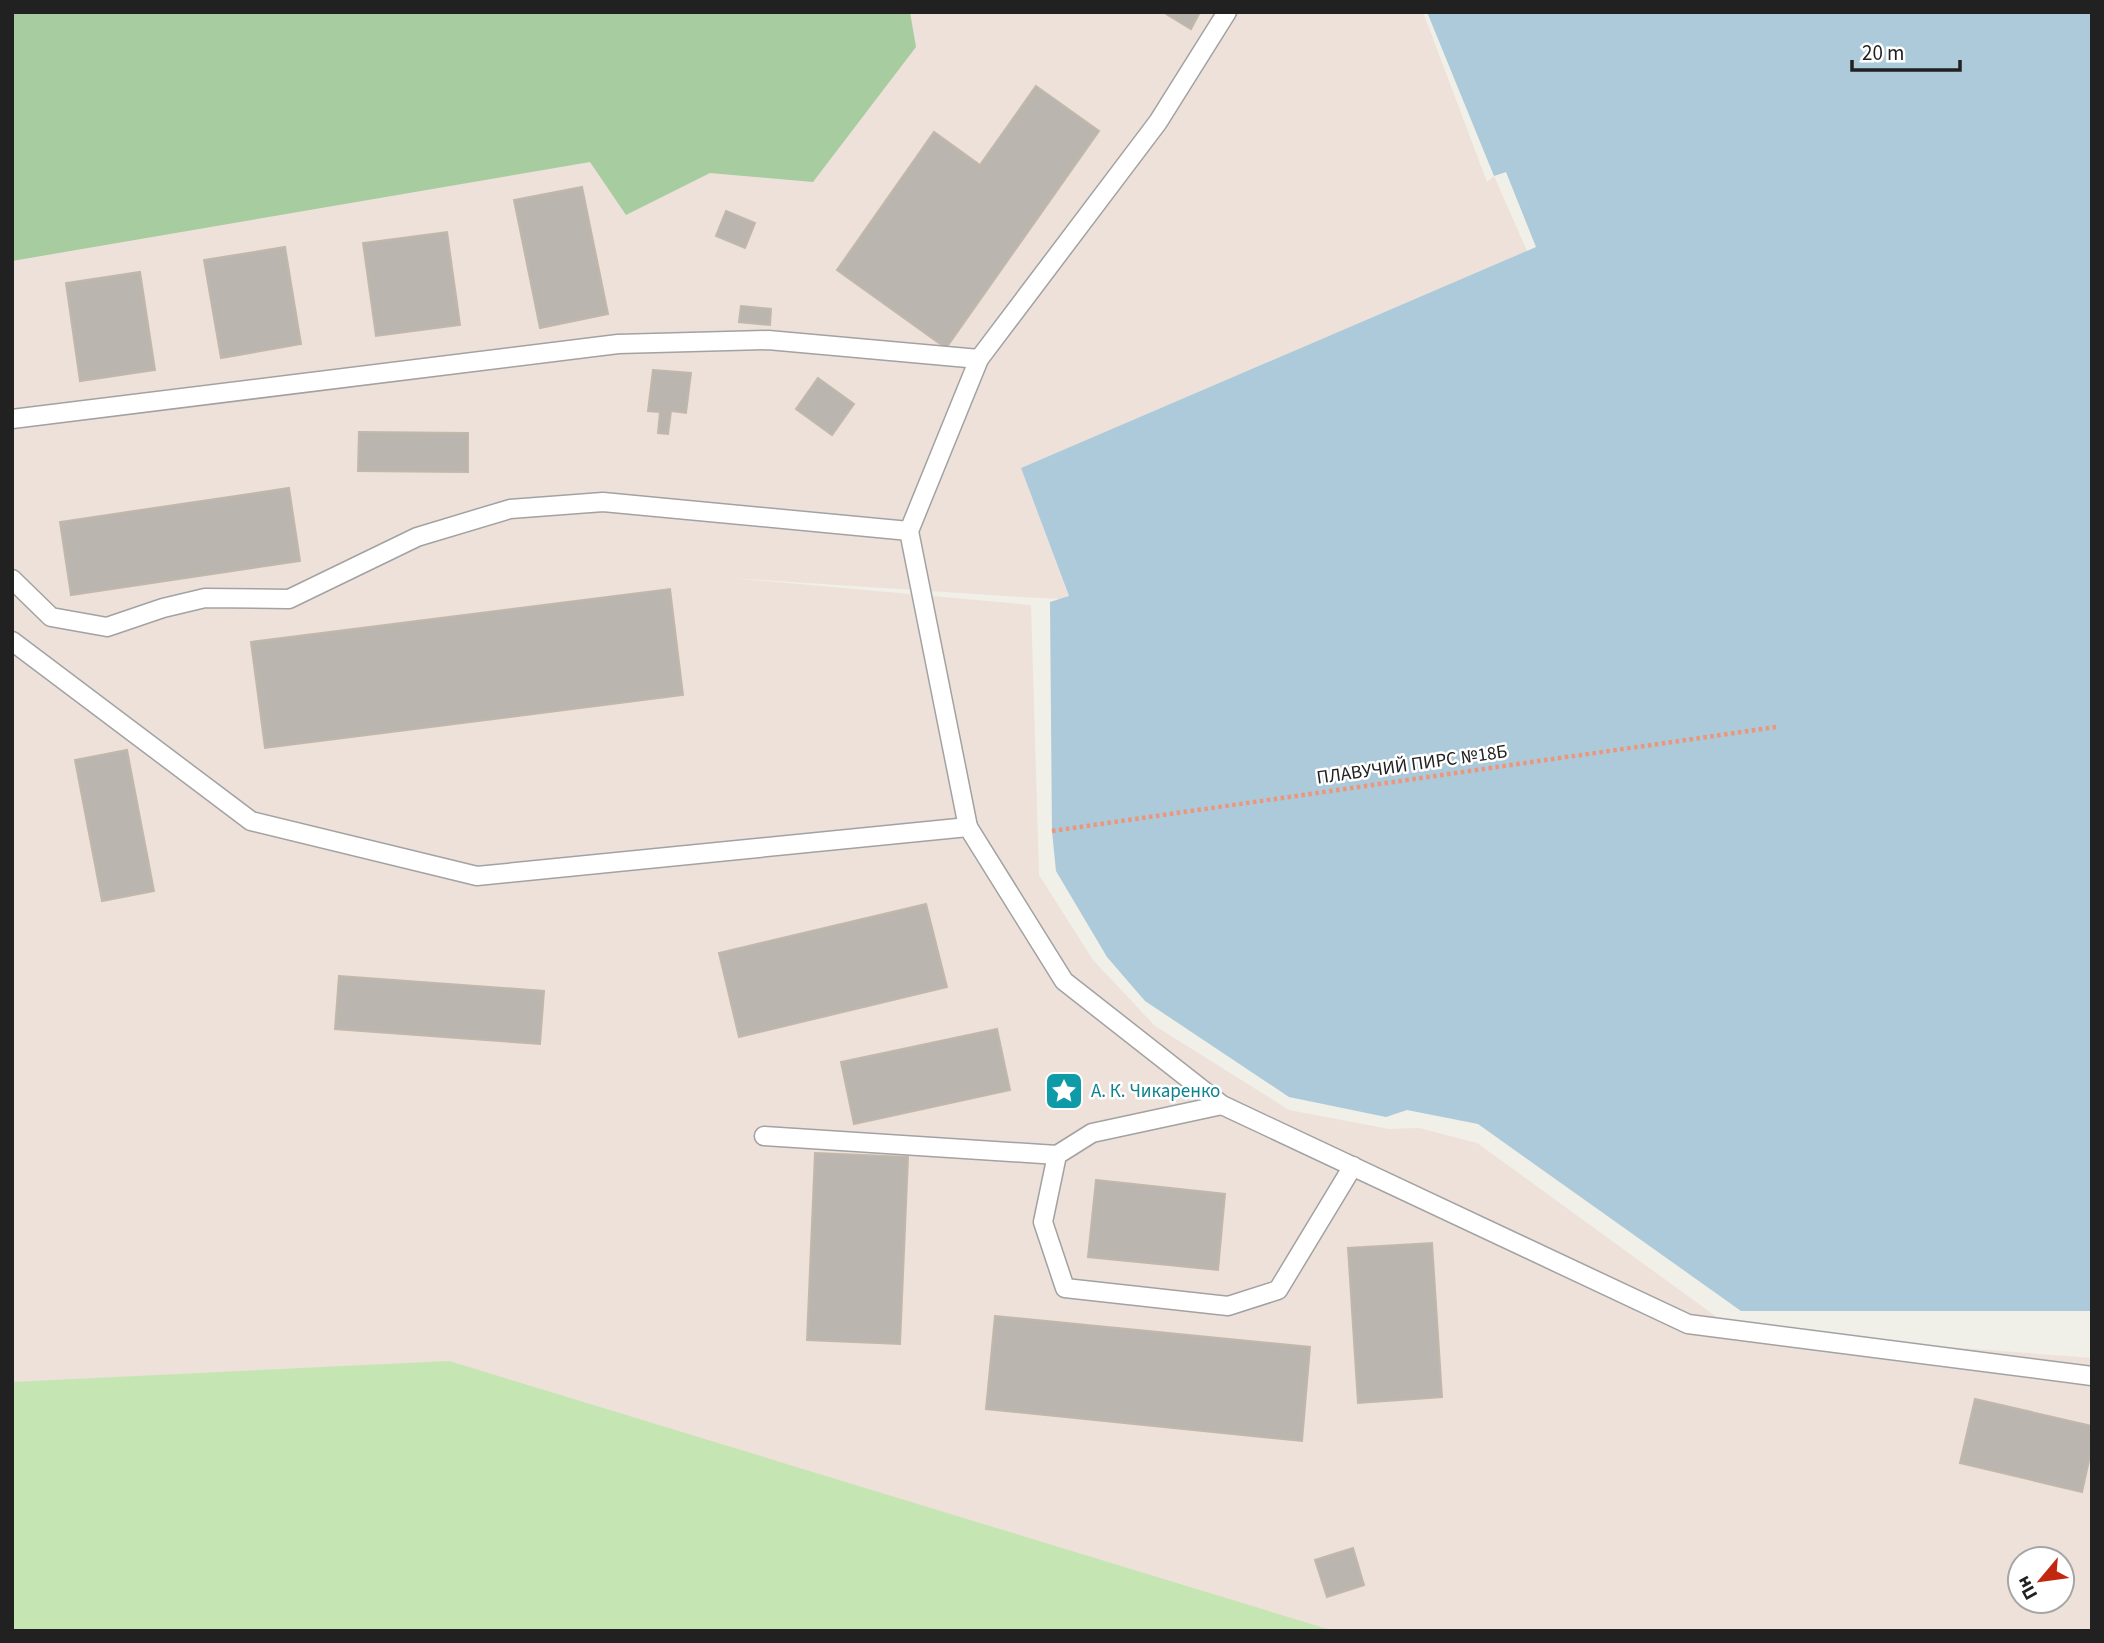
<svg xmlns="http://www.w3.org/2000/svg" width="2104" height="1643" font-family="'Source Sans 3',sans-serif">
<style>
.military{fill:#ede1d9;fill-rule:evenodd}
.grass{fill:#c5e6b3}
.forest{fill:#a7cca0}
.water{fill:#accada}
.building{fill:#bab5ae;stroke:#c1b8ab;stroke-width:2}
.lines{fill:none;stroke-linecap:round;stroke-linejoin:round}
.lane-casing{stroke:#a2a2a2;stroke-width:21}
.path{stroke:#ef957a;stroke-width:4.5;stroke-dasharray:3.5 3.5;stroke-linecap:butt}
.lane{stroke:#fff;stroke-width:18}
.labels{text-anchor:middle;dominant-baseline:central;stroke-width:5;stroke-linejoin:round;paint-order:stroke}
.street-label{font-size:19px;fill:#212121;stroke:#fff}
.culture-label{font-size:19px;fill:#0d838f;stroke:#fff;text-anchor:start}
</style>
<rect width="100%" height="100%" fill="#f0efe8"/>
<path class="military" d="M12,12H1423L1487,182L1494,176L1527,251L1021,468L1069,597L1061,599L1022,597L732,578L1031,605L1039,875L1093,960L1155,1026L1289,1110L1389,1129L1419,1128L1477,1143L1736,1331L2092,1358V1631H12ZM2020,1559H2062V1601H2020Z"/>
<polygon class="grass" points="449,1361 1334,1631 12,1631 12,1382"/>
<polygon class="forest" points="12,12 910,12 916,47 813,182 710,173 626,215 590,162 12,261"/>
<polygon class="water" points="1427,12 2092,12 2092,1311 1741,1311 1478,1124 1407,1110 1386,1117 1289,1097 1145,1001 1107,957 1056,871 1052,831 1050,602 1069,596 1021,468 1536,247 1506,172 1494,176"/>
<g class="building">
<polygon points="1163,12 1200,12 1191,29"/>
<polygon points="1036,86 1099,131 946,348 837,270 934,132 980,165"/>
<polygon points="582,187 608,314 540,328 514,200"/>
<polygon points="726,211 755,223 745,248 716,236"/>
<polygon points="447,232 460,325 376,336 363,243"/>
<polygon points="285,247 301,344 221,358 204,260"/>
<polygon points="140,272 155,370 80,381 66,283"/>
<polygon points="741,306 771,309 770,325 739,322"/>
<polygon points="653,370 691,373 686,413 671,411 668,434 658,433 660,412 648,411"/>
<polygon points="818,378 854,404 832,435 796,409"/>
<polygon points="359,432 468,433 468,472 358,471"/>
<polygon points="289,488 300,561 71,595 60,522"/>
<polygon points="670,589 683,695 265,748 251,642"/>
<polygon points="127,750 154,891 102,901 75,760"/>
<polygon points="926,904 947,987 739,1037 719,953"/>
<polygon points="339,976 544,991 540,1044 335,1029"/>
<polygon points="997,1029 1010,1090 854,1124 841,1062"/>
<polygon points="815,1153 908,1157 900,1344 807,1340"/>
<polygon points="1096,1180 1225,1194 1218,1270 1088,1257"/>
<polygon points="1432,1243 1442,1397 1358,1403 1348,1248"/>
<polygon points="995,1316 1310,1347 1302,1441 986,1409"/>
<polygon points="1975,1399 2092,1426 2092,1447 2082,1492 1960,1463"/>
<polygon points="1353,1548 1364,1585 1327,1597 1315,1560"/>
</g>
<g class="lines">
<defs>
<g id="lane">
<polyline points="1227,12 1158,122 979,359 909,531 968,827 1064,981 1222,1105 1688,1324 2092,1376"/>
<polyline points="12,419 618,344 768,340 979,359"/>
<polyline points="12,579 51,617 107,627 163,608 205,598 289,599 417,537 510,509 603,502 909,531"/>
<polyline points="12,641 251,821 477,876 968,827"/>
<polyline points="1222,1105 1092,1133 1057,1155 1043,1222 1065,1288 1228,1306 1278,1290 1353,1166"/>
<polyline points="764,1136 1057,1155"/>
</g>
</defs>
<use href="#lane" class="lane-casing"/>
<polyline class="path" points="1052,831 1776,727"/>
<use href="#lane" class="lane"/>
</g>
<defs>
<symbol id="sight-square" viewBox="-11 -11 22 22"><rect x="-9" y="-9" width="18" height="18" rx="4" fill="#0f9aa8" stroke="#fff"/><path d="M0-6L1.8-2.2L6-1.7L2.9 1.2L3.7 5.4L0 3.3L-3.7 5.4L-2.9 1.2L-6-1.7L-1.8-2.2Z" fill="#fff"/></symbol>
</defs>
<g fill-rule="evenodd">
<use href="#sight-square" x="1042" y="1069" width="44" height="44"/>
</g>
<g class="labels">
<g class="street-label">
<text transform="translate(1412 765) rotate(-8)">ПЛАВУЧИЙ ПИРС №18Б</text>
</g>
<g class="culture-label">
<text x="1091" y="1091">А. К. Чикаренко</text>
</g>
</g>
<rect width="2104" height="1643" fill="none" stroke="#212121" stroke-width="28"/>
<g transform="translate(2041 1580) rotate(241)"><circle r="33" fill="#ffffff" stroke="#a6a6a6" stroke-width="2"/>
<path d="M0-5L12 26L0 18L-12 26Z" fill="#c22710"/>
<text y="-10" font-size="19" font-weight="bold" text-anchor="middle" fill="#212121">Пн</text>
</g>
<path d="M1852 60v10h108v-10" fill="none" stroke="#212121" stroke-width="3.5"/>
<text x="1862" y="60" font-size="21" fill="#212121" stroke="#ffffff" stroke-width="5" paint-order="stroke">20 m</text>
</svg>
